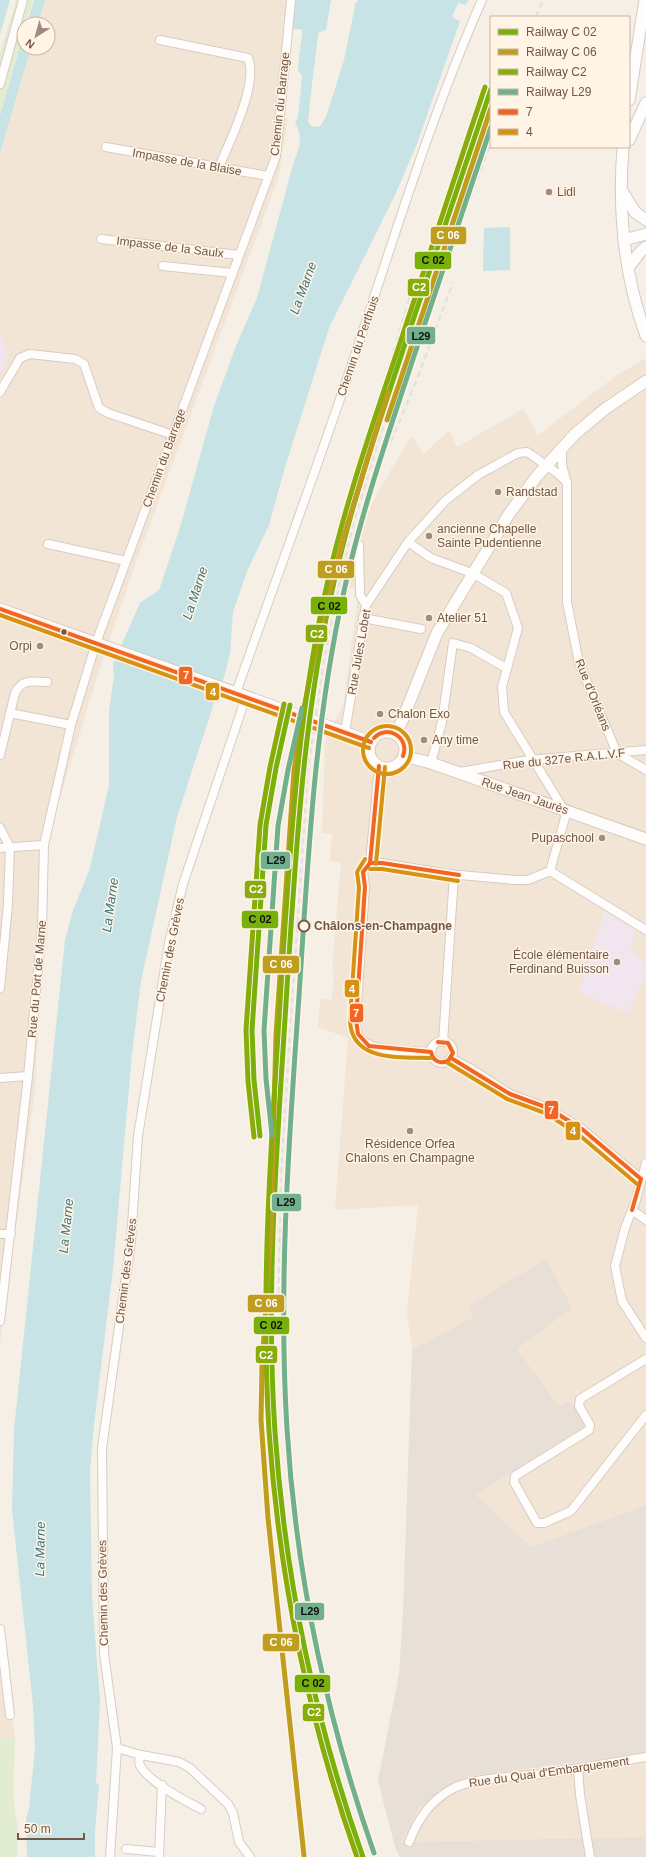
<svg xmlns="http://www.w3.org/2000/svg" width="646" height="1857" font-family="Arial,sans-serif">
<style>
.residential{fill:#f2e5d5}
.industrial{fill:#e8dfd7}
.education{fill:#f1e5ef}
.green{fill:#e1ecd0}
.water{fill:#c8e3e5}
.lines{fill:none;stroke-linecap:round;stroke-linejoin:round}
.river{stroke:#c8e3e5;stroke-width:16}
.minor-casing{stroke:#d7ccc4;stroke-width:10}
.secondary-casing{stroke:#d6cbc2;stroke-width:13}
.minor{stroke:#fefdfb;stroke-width:8}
.secondary{stroke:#fefdfb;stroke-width:11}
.rail{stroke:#e3e1e2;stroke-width:2.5;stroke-dasharray:6 4;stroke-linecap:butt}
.secondary-bridge-casing{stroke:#d6cbc2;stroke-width:13;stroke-linecap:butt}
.secondary-bridge{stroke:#fefdfb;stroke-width:11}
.bus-1-casing{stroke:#fff4e5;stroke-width:7}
.bus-2-casing{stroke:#fff4e5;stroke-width:7}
.bus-1{stroke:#f26522;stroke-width:4}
.bus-2{stroke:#d69212;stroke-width:4}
.rail-1-casing{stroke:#fff4e5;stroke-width:8}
.rail-2-casing{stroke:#fff4e5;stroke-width:8}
.rail-3-casing{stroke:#fff4e5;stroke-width:8}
.rail-4-casing{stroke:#fff4e5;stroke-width:8}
.rail-1{stroke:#78b109;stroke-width:5}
.rail-2{stroke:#bf9d1f;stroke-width:5}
.rail-3{stroke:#88ad0b;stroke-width:5}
.rail-4{stroke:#71b08c;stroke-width:5}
.poi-dot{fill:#a08c7e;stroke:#fff4e5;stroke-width:1.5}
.bus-dot{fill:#725647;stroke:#fff4e5;stroke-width:1.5}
.stop-dot{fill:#fff4e5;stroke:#725647;stroke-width:2}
.labels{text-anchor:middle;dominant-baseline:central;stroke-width:3;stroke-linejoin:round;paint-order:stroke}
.street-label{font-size:12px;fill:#725647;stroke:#fff4e5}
.poi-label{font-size:12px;fill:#725647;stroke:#fff4e5;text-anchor:start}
.stop-label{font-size:12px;font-weight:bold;fill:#725647;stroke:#fff4e5;text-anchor:start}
.water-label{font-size:13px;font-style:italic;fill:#3e757f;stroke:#fff4e5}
.line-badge{stroke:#fff4e5;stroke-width:1.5}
.badge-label{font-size:11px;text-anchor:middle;font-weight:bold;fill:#fff}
.pale-badge-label{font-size:11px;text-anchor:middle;font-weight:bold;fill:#111}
</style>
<rect width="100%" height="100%" fill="#f6efe5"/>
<g class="residential">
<polygon points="45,0 295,0 285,118 288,118 278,179 139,554 102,661 47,840 35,1090 0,1343 0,153 31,48 48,48 48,24 38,24"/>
<polygon points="646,358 646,1505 531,1547 476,1495 585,1426 559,1406 517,1349 473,1317 412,1350 407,1312 418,1205 335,1210 348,1038 318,1027 320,999 332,1000 334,970 332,970 341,863 330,861 332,834 322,833 325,741 343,705 357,604 357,588 349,588 348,577 356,550 373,501 411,436 424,454 449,430 457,447 523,409 538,435 617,375"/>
<polygon points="0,1615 3,1660 15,1737 0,1738"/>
<polygon points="646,1753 646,1837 401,1842 419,1808 447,1786 467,1777"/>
</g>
<polygon class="industrial" points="546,1259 572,1308 517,1349 559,1406 571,1401 585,1426 476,1495 531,1547 646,1505 646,1753 467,1777 447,1786 419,1808 401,1842 646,1837 646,1857 400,1857 395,1847 378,1781 399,1674 403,1613 412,1350 473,1317 470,1305"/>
<g class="education">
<polygon points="0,330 8,360 0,373"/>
<polygon points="604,911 636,931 630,949 642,961 646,963 646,972 628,1013 579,993"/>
</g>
<g class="green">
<polygon points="16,0 22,0 0,80 0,53"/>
<polygon points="26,0 33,0 26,24 24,24 24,32 0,113 0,90"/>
<polygon points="15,1737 13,1796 18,1831 17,1857 0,1857 0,1738"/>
</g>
<g class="water">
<polygon points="0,0 10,0 0,35"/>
<polygon points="34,0 45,0 38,24 27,24"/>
<polygon points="295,0 331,0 326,30 317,33 316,44 306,43 307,30 293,29"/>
<path d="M358,0H468L466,5L458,3L452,17L460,21L417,144L395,195L329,328L285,467L269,525L248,569L233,612L230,653L225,674L214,703L177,817L141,981L132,1054L113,1269L94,1425L90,1471L92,1597L100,1701L96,1783L99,1784L95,1831V1857H27L26,1818L29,1809L35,1748L33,1705L12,1510L14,1430L65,940L72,913L90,868L109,785V711L114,676L113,664L140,603L159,590L181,524L214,406L236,346L257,298L294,161C300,148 303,135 295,123L298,117L305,47L316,48L308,121L310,125L314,127L320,126L326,117L344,60L355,6H354Z"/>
<polygon points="24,33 24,48 31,48 0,153 0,115"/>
<polygon points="510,227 510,270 483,271 484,228"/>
</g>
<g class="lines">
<polyline class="river" points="306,68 314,0"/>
<defs>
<g id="minor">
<path d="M160,40L248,58C259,83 229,143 219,167"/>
<polyline points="0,84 23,0"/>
<polyline points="106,147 268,176"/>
<polyline points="101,239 239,255"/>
<polyline points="163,266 232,273"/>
<polyline points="0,392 20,358 30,354 75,359 84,364 99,408 108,413 173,435"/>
<polyline points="562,448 562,465 567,484 567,602 579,663 617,753 646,770"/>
<polyline points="408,542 431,558 472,573 506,593 518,628 502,687 504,712 564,810 565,818 550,871"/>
<polyline points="48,544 126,561"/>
<polyline points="359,545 360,595 366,605"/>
<polyline points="363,618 421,629"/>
<path d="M236,693C275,582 316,471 354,358C394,238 431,116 482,0"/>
<polyline points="10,713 71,725"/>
<polyline points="345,732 366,605 408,542 445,501 478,475 518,453 527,452 533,456 557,473 567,482"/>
<path d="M0,755L15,693C23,678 32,682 47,682"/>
<polyline points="431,763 442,722 453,643 471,648 506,668"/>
<polyline points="460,772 529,760 646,750"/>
<polyline points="0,828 10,847 8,904 0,988"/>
<polyline points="0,848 44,845"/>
<polyline points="370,863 382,863 449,874 515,880 528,880 550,871 646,930"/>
<path d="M370,863L363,872L365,887L356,1019C356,1026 356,1033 361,1039C372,1052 414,1051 431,1052"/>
<polyline points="370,863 379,766"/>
<circle cx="442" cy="1052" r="11"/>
<polyline points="443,1042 454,875"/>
<polyline points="451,1058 473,1070 510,1094 548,1108 582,1129 641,1179"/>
<polyline points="0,1078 28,1076"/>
<polyline points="646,1163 636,1200 625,1228 615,1266 622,1301 646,1338"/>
<polyline points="632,1210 646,1220"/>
<polyline points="0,1234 11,1234"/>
<polyline points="0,1321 28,1076 42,929 44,845 71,725 96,643 276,156 291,0"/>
<polyline points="646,1359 580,1399 579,1406 590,1425 589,1430 515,1476 514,1482 537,1523 544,1523 571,1511 646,1415"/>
<polyline points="0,1629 10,1715"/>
<polyline points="117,1748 141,1755 179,1762 190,1768 228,1804 233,1813 239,1842 250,1857"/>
<path d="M141,1755C139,1759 138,1763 141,1767C150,1782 185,1801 201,1809"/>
<polyline points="578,1769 580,1795 590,1857"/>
<path d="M409,1842C418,1819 430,1801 452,1789C474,1777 516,1777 541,1774C576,1769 611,1763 646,1757"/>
<polyline points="126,1849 159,1852"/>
<polyline points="110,1857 117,1748 104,1654 102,1448 131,1241 138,1136 169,943 183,884 246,697"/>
<polyline points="159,1857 162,1785"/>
</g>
<g id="secondary">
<polyline points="629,100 645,0"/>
<polyline points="629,140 646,103"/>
<path d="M623,147C618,211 624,275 646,336"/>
<polyline points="622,191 635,212 646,220"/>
<polyline points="624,240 646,234"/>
<polyline points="628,268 641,251 646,247"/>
<polyline points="0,609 256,700"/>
<polyline points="333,728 371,742"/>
<circle cx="387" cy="750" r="18"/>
<polyline points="395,734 402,721 437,633 509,514 537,476 575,434 605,409 646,381"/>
<polyline points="404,756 431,763 646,839"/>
</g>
</defs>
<use href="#minor" class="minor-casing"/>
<use href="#secondary" class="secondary-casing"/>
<use href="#minor" class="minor"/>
<use href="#secondary" class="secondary"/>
<g class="rail">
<polyline points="536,17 543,0"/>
<polyline points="484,147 491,126"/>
<polyline points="382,390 414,283"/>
<polyline points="391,442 417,379 453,282"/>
<polyline points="278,1333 281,1176 289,1046 308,771 324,661 333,612 353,525 384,424 429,287 471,197 491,142"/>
</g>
<defs>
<polyline id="secondary-bridge" points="256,700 333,728"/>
</defs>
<use href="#secondary-bridge" class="secondary-bridge-casing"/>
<use href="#secondary-bridge" class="secondary-bridge"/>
<defs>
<g id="bus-1">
<polyline points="0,609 371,742"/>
<path d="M374,738C387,724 410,737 403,756"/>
<path d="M370,863L363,872L365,887L356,1019L358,1034L369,1046L431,1052C433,1061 439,1064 448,1061L453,1053L448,1043L438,1042"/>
<polyline points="370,863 379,766"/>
<polyline points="370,863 382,863 459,875"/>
<polyline points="451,1058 510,1094 548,1108 582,1129 641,1179"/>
<polyline points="632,1210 641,1179"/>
</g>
<g id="bus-2">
<polyline points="0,615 369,748"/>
<circle cx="387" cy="750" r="24"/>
<path d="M365,859L357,872L359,887L350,1019C350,1062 399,1057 431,1058"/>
<polyline points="376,864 385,767"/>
<polyline points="370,869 382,869 458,881"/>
<polyline points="448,1063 507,1099 545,1113 578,1134 637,1184"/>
</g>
</defs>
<use href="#bus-1" class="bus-1-casing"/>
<use href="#bus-2" class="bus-2-casing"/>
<use href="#bus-1" class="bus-1"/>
<use href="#bus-2" class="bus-2"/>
<defs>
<g id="rail-1">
<polyline points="260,1136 254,1080 252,1030 266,825 276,768 290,705"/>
<path d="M363,1857C314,1718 285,1579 275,1432C265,1284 278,1135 287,987C296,852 303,714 334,582C352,502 378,425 404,347C433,261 462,175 491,89"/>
</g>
<g id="rail-2">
<polyline points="387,420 491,108"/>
<polyline points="304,1856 268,1518 261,1420 262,1365 271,1230 276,1034 294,771 301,722 318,639 344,536 388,392"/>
</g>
<g id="rail-3">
<polyline points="254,1137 248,1081 246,1030 260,825 270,767 284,704"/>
<path d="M357,1857C308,1719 279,1577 269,1431C260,1283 272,1134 281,986C290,851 297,713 328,580C346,501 373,423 399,346C428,259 456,173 485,87"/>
</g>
<g id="rail-4">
<polyline points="272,1135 266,1079 264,1030 278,826 288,770 302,708"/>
<path d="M374,1853C326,1716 296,1575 287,1429C278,1285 289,1140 299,996C308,861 314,724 344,591C361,513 387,438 412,362C438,284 465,205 491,127"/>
</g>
</defs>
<use href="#rail-1" class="rail-1-casing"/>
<use href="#rail-2" class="rail-2-casing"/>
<use href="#rail-3" class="rail-3-casing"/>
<use href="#rail-4" class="rail-4-casing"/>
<use href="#rail-1" class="rail-1"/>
<use href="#rail-2" class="rail-2"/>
<use href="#rail-3" class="rail-3"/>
<use href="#rail-4" class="rail-4"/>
</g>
<g class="poi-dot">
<circle cx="549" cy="192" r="4"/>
<circle cx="498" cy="492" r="4"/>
<circle cx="429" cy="536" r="4"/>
<circle cx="429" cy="618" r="4"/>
<circle cx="40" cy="646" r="4"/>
<circle cx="380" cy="714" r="4"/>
<circle cx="424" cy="740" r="4"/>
<circle cx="602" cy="838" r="4"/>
<circle cx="617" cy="962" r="4"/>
<circle cx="410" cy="1131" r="4"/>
</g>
<circle class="bus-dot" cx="64" cy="632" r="3.5"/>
<circle class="stop-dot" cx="304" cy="926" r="5.5"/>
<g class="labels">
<g class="street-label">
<text transform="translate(280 104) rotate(-84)">Chemin du Barrage</text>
<text transform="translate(187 162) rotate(10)">Impasse de la Blaise</text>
<text transform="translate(170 247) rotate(7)">Impasse de la Saulx</text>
<text transform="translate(358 346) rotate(-71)">Chemin du Perthuis</text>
<text transform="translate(164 458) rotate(-70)">Chemin du Barrage</text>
<text transform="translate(359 652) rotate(-80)">Rue Jules Lobet</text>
<text transform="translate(593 695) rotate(68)">Rue d'Orléans</text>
<text transform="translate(564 759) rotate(-6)">Rue du 327e R.A.L.V.F</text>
<text transform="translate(525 796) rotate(19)">Rue Jean Jaurès</text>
<text transform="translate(170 950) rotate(-79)">Chemin des Grèves</text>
<text transform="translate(37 979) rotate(-85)">Rue du Port de Marne</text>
<text transform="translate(126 1271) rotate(-83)">Chemin des Grèves</text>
<text transform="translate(103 1593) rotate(-91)">Chemin des Grèves</text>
<text transform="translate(549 1772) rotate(-8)">Rue du Quai d'Embarquement</text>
</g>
<g class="poi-label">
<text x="557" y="192">Lidl</text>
<text x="506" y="492">Randstad</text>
<text x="437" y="529">ancienne Chapelle<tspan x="437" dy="14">Sainte Pudentienne</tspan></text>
<text x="437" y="618">Atelier 51</text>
<text x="32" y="646" text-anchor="end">Orpi</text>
<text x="388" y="714">Chalon Exo</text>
<text x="432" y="740">Any time</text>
<text x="594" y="838" text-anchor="end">Pupaschool</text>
<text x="609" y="955" text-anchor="end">École élémentaire<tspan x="609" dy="14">Ferdinand Buisson</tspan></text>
<text x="410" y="1144" text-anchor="middle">Résidence Orfea<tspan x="410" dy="14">Chalons en Champagne</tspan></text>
</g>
<g class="stop-label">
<text x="314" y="926">Châlons-en-Champagne</text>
</g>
<g class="water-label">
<text transform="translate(303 288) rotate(-70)">La Marne</text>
<text transform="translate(195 593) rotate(-72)">La Marne</text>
<text transform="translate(110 905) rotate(-82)">La Marne</text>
<text transform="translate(66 1226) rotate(-84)">La Marne</text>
<text transform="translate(40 1549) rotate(-89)">La Marne</text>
</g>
</g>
<g class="line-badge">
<rect x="430" y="226" width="37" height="19" rx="4" fill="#bf9d1f"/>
<rect x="414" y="251" width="38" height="19" rx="4" fill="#78b109"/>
<rect x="407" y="278" width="23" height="19" rx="4" fill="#88ad0b"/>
<rect x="406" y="326" width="30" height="19" rx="4" fill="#71b08c"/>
<rect x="317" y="560" width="38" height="19" rx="4" fill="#bf9d1f"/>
<rect x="310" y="596" width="38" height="19" rx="4" fill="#78b109"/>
<rect x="305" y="624" width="23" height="19" rx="4" fill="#88ad0b"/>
<rect x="178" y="666" width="15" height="19" rx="4" fill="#f26522"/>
<rect x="205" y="682" width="15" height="19" rx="4" fill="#d69212"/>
<rect x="260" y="851" width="31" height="19" rx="4" fill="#71b08c"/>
<rect x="244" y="880" width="23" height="19" rx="4" fill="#88ad0b"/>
<rect x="241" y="910" width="38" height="19" rx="4" fill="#78b109"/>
<rect x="262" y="955" width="38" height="19" rx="4" fill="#bf9d1f"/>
<rect x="344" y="979" width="16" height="19" rx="4" fill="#d69212"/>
<rect x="349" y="1003" width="15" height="20" rx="4" fill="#f26522"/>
<rect x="544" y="1100" width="15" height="20" rx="4" fill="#f26522"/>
<rect x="565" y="1121" width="16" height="20" rx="4" fill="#d69212"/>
<rect x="271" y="1193" width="31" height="19" rx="4" fill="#71b08c"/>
<rect x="247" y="1294" width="38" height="19" rx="4" fill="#bf9d1f"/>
<rect x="253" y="1316" width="37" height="19" rx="4" fill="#78b109"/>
<rect x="255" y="1345" width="23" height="19" rx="4" fill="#88ad0b"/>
<rect x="294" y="1602" width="31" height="19" rx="4" fill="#71b08c"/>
<rect x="262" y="1633" width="38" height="19" rx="4" fill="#bf9d1f"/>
<rect x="294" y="1674" width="37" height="19" rx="4" fill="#78b109"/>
<rect x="302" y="1703" width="23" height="19" rx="4" fill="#88ad0b"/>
</g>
<g class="badge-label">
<text x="448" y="239">C 06</text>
<text x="419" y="291">C2</text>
<text x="336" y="573">C 06</text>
<text x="317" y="638">C2</text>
<text x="186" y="679">7</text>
<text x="213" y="696">4</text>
<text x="256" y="893">C2</text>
<text x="281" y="968">C 06</text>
<text x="352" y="993">4</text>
<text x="356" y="1017">7</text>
<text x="551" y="1114">7</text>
<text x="573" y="1135">4</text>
<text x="266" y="1307">C 06</text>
<text x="266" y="1359">C2</text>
<text x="281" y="1646">C 06</text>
<text x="314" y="1716">C2</text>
</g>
<g class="pale-badge-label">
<text x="433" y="264">C 02</text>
<text x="421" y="340">L29</text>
<text x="329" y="610">C 02</text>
<text x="276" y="864">L29</text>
<text x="260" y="923">C 02</text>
<text x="286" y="1206">L29</text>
<text x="271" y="1329">C 02</text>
<text x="310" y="1615">L29</text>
<text x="313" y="1687">C 02</text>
</g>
<rect x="490" y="16" width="140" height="132" fill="#fff4e5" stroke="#c7b5a6"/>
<rect x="498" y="29" width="20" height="6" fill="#78b109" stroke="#c7b5a6"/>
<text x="526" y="36" font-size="12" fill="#725647">Railway C 02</text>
<rect x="498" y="49" width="20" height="6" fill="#bf9d1f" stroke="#c7b5a6"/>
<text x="526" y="56" font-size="12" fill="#725647">Railway C 06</text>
<rect x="498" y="69" width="20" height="6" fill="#88ad0b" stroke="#c7b5a6"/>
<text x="526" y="76" font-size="12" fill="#725647">Railway C2</text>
<rect x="498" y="89" width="20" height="6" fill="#71b08c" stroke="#c7b5a6"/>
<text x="526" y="96" font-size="12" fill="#725647">Railway L29</text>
<rect x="498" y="109" width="20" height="6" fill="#f26522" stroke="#c7b5a6"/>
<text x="526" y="116" font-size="12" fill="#725647">7</text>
<rect x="498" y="129" width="20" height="6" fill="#d69212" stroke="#c7b5a6"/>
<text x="526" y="136" font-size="12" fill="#725647">4</text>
<g transform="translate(36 36) rotate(217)"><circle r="19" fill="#fff4e5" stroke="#c7b5a6"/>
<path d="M0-3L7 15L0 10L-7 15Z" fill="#a08c7e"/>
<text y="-6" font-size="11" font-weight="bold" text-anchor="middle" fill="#725647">N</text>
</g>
<path d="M18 1833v6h66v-6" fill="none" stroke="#725647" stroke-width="2"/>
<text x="24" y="1833" font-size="12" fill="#725647" stroke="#fff4e5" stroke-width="3" paint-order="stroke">50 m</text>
</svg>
